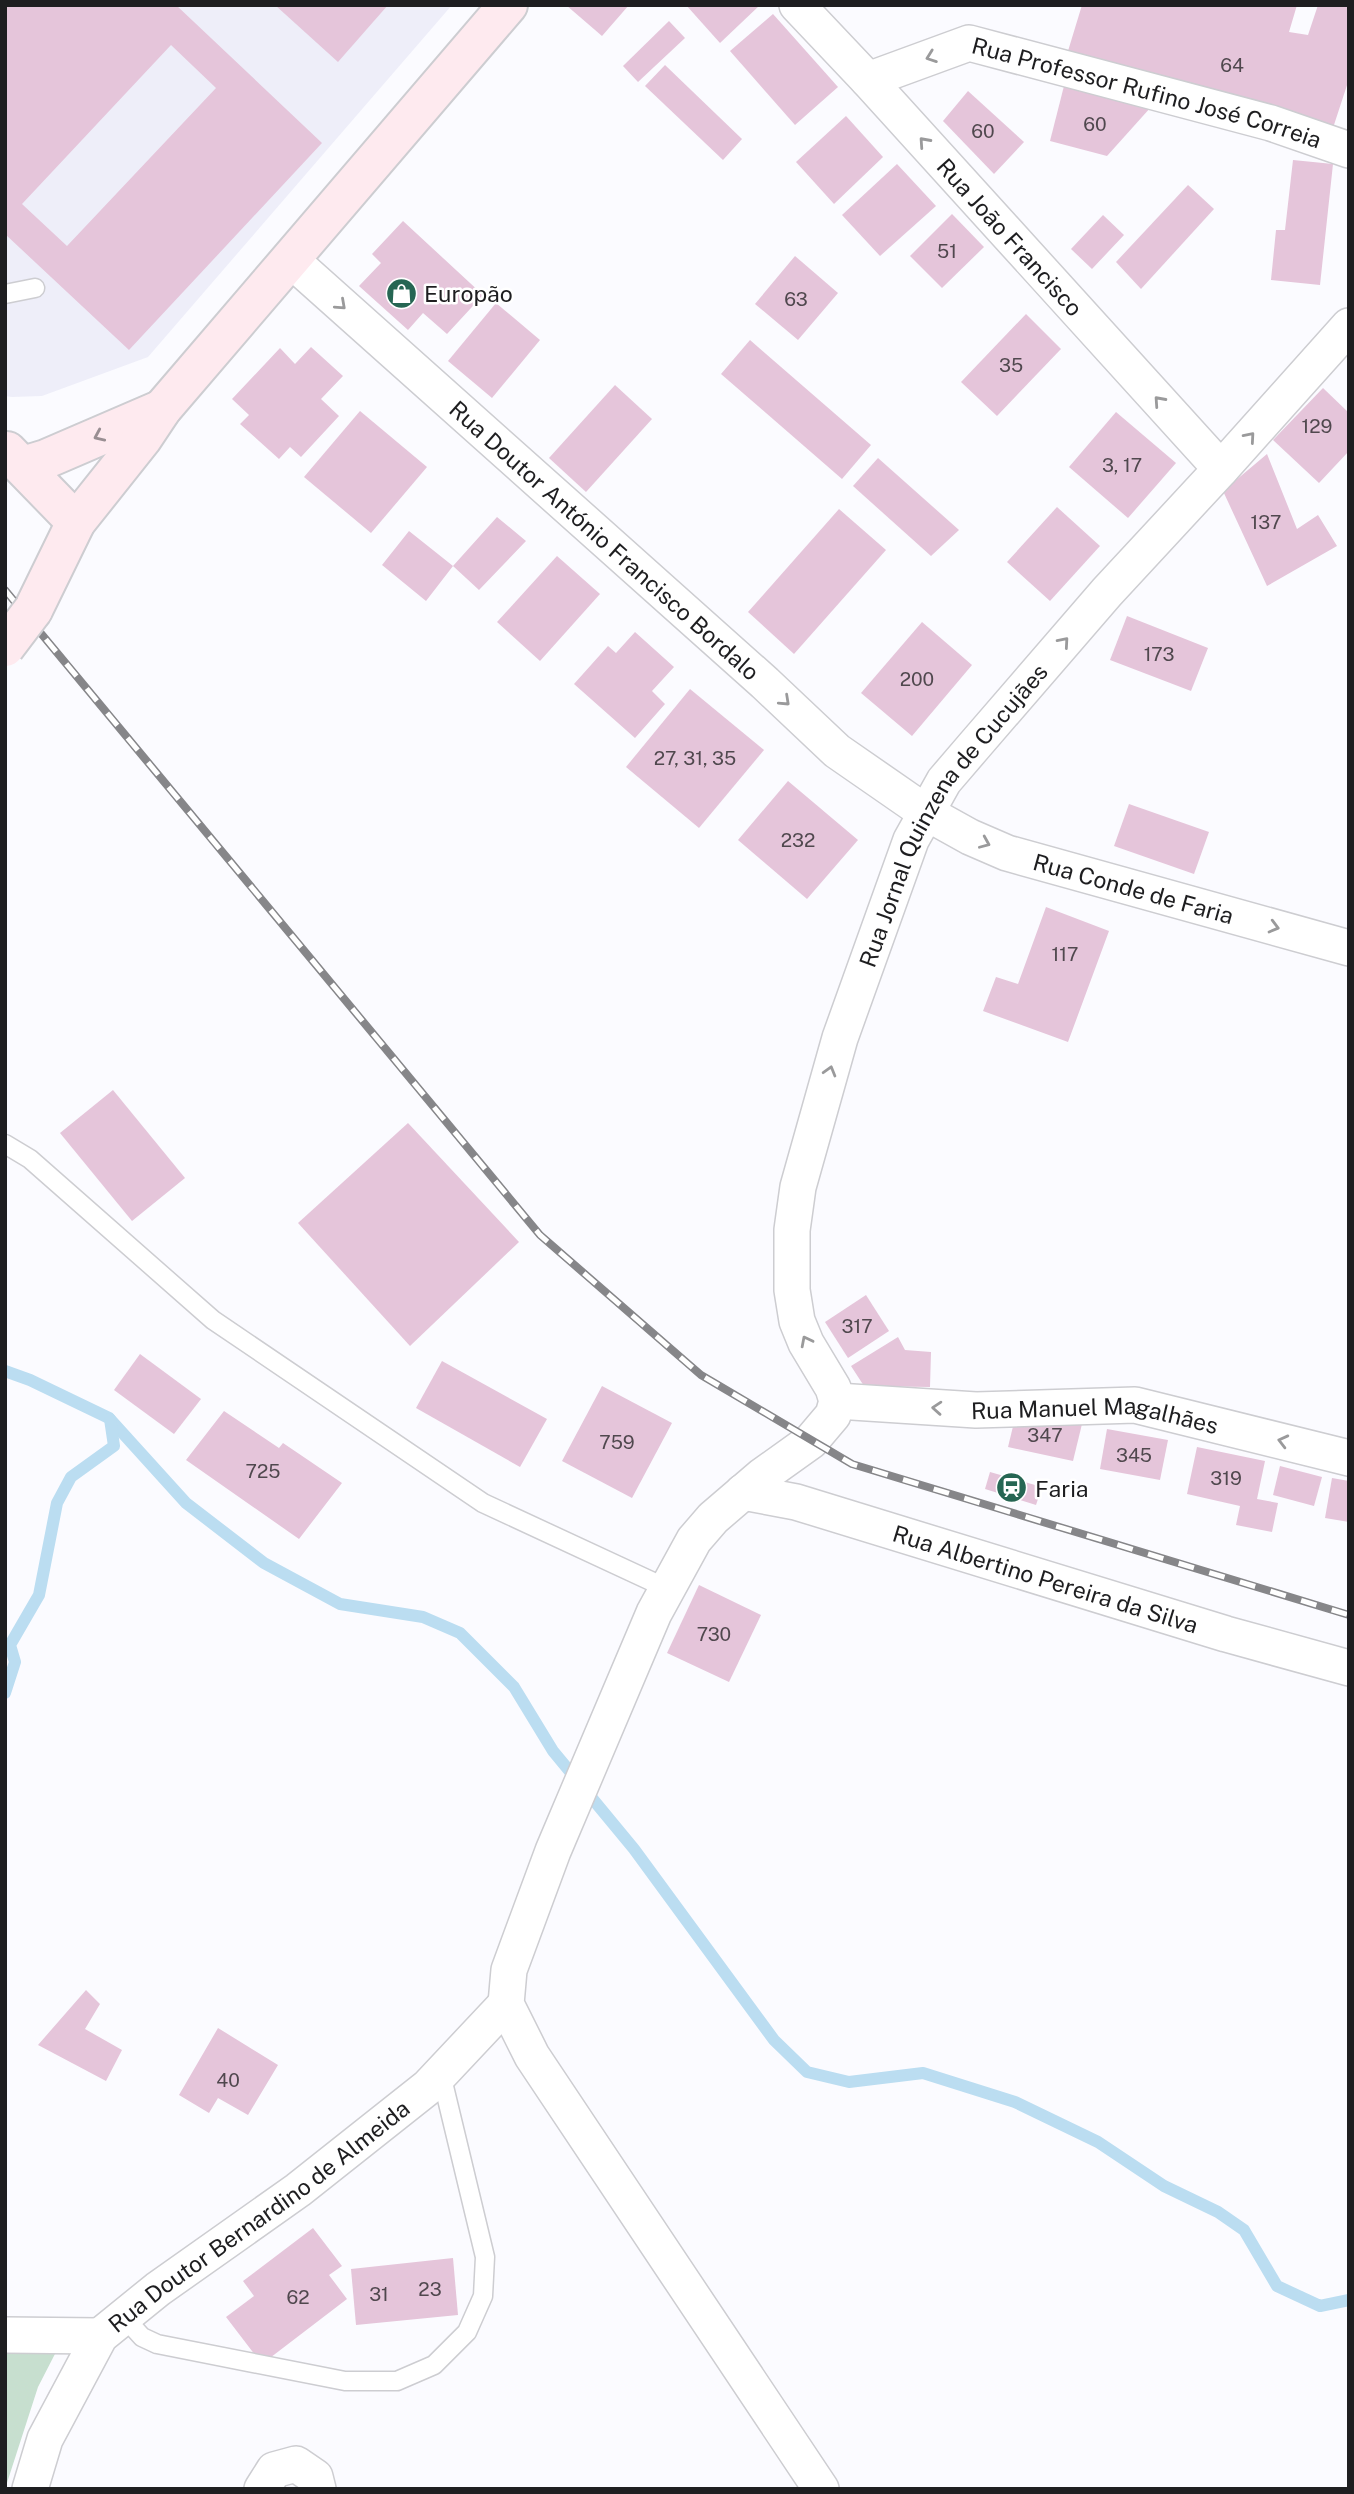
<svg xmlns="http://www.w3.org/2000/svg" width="1354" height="2494" font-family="'Public Sans',sans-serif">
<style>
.built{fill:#eeeef9}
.green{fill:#c7dfcf}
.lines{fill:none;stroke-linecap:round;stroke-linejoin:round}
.stream{stroke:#bbddf1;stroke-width:12}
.building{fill:#e5c5da;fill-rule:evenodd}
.lane-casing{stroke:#cdcdd1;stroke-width:21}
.street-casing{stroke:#cdcdd1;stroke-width:38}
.secondary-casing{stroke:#cdcdd1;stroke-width:42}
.lane{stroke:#fff;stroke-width:18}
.street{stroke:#fff;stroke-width:35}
.secondary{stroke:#feeaef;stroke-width:38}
.rail-casing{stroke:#868689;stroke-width:8}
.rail{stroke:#fff;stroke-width:5;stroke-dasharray:16;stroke-linecap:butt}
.secondary-bridge-casing{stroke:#cdcdd1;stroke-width:42;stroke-linecap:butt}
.secondary-bridge{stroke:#feeaef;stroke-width:38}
.oneway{stroke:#9a9a9b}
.oneway2{stroke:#998e92}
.labels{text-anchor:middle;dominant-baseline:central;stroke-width:5;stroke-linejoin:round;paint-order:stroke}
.number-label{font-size:19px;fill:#50484e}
.street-label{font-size:23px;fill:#1e1e20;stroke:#fff}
.poi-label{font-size:23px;fill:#1e1e20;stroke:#fff;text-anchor:start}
</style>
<rect width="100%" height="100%" fill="#fbfbff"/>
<polygon class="built" points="5,5 452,5 148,357 42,396 12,397 5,396"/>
<polygon class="green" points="57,2350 38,2387 5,2489 5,2354"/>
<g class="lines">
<g class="stream">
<polyline points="5,1371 30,1380 109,1418 186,1503 264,1563 340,1604 423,1617 460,1633 514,1687 553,1751 634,1849 774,2040 807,2072 849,2082 923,2073 1015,2102 1098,2142 1164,2186 1218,2212 1244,2230 1277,2286 1320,2306 1349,2300"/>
<polyline points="5,1693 15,1662 10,1645 39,1595 57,1503 71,1477 114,1446 110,1419"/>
</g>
</g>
<g class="building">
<path d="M5,5H176L322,143L129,350L5,234ZM171,45L216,88L67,246L22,204Z"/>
<polygon points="275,5 388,5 338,62"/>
<polygon points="566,5 629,5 602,36"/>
<polygon points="686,5 760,5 720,43"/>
<polygon points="1082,5 1297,5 1289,32 1308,35 1318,5 1349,5 1349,79 1332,131 1068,51"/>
<polygon points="773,14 838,87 795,125 730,51"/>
<polygon points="669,21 685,38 638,82 623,66"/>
<polygon points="665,65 742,139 723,160 645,86"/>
<polygon points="1065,82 1151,107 1107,156 1050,141"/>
<polygon points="968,91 1024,142 994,174 943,121"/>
<polygon points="846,116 883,157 834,204 796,162"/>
<polygon points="1293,160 1333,164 1320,285 1271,280 1276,230 1285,230"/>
<polygon points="897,164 936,206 880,256 842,215"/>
<polygon points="1188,185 1214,209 1141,289 1116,262"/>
<polygon points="952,214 984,247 942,288 910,256"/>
<polygon points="1103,215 1124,235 1092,269 1071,249"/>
<polygon points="403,221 483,295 447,334 423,313 408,330 359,286 381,263 372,254"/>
<polygon points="795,256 838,293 798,340 755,304"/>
<polygon points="496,303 540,340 492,398 448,361"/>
<polygon points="1026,314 1061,349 997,416 961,382"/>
<polygon points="750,340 871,445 842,479 721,374"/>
<polygon points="311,347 343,376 321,399 339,416 301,457 290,447 279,459 240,424 249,415 232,399 280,348 295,364"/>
<polygon points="615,385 652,419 586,492 549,458"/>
<polygon points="1323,388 1349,413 1349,451 1319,483 1273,440"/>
<polygon points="360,411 427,467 371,533 304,477"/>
<polygon points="1116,412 1176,463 1128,518 1069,467"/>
<polygon points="1267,454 1297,529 1318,515 1337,546 1267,586 1223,491"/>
<polygon points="878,458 959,530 931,556 853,486"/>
<polygon points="1057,507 1100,546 1050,601 1007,562"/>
<polygon points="839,509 886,550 794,654 748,612"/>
<polygon points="497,517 526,541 479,590 453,566 426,601 382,565 409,531 453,566"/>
<polygon points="557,556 600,594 540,661 497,622"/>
<polygon points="1127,616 1208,648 1191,691 1110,660"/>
<polygon points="922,622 972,665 912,736 861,693"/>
<polygon points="635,632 674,667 652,691 665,704 635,738 574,684 608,646 616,653"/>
<polygon points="690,689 764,750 699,828 626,767"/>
<polygon points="788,781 858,840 807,899 738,840"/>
<polygon points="1129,804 1209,832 1194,874 1114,846"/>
<polygon points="1046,907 1109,931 1068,1042 983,1011 996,977 1018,984"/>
<polygon points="113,1090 185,1178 132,1221 60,1133"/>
<polygon points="408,1123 519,1242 410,1346 298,1223"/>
<polygon points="866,1295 889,1331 848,1358 825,1322"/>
<polygon points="898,1337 905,1350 931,1352 930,1387 864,1386 851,1366"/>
<polygon points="140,1354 201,1399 174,1434 114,1390"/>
<polygon points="442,1361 547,1419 520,1467 416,1408"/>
<polygon points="602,1386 672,1423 632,1498 562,1461"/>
<polygon points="1017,1410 1082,1424 1073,1461 1008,1447"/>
<polygon points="224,1411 279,1448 283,1443 342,1483 299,1539 186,1460"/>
<polygon points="1107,1429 1168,1440 1160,1480 1100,1469"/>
<polygon points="1197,1447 1265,1461 1257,1499 1278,1503 1272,1532 1236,1525 1240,1506 1187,1494"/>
<polygon points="1280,1466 1322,1477 1314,1506 1273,1495"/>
<polygon points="990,1472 1042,1487 1036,1505 985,1489"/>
<polygon points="1332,1478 1349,1481 1349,1522 1325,1518"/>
<polygon points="699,1585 761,1615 729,1682 667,1653"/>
<polygon points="86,1990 100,2004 85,2029 122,2050 106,2081 38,2045"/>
<polygon points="218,2028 278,2065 248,2115 218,2098 209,2113 179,2095"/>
<polygon points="313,2228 342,2266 329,2275 347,2299 262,2364 226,2317 254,2296 243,2281"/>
<polygon points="453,2258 458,2315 356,2325 351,2269"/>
</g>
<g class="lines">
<defs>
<g id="lane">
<polyline points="5,294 35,288"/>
<polyline points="5,1144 30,1159 213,1320 483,1503 666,1588"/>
<polyline points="123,2316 142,2337 157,2344 345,2381 397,2381 434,2365 467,2332 483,2296 485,2257 441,2074"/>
</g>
<g id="street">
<path id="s1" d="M797,5L868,80L1221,469"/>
<path id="s2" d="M868,80L969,43L1271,123L1349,150"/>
<path id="s3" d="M290,259L765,683L837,751L925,812L970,837L1007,853L1349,948"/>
<path id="s4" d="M837,1401L976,1410L1135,1405L1349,1458"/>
<path id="s5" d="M743,1492L796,1502L1226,1634L1349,1668"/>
<polyline points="5,2335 100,2336"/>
<path id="s6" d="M30,2489L45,2439L100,2336L158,2289L298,2190L428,2087L506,2004"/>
<polyline points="262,2489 274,2470 296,2464 315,2477 318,2489"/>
<path id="s7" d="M821,2489L532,2056L506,2004L509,1970L553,1851L654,1613L694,1540L713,1518L762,1476L811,1441L833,1415L837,1401L833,1388L806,1343L797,1321L792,1290V1230L798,1187L840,1038L911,840L944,781L974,746L1107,592L1221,469L1349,326"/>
</g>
<g id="secondary">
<polyline points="7,451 76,522"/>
<polyline points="23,466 46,459 162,409"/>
<polyline points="33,610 76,522 142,439 162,409 508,5"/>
</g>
</defs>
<use href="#lane" class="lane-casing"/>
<use href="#street" class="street-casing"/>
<use href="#secondary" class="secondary-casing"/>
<use href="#lane" class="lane"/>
<use href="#street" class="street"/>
<use href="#secondary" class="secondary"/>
<defs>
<polyline id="rail" points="5,590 540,1235 701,1375 852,1464 1349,1615"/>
</defs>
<use href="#rail" class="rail-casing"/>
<use href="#rail" class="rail"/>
<defs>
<polyline id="secondary-bridge" points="5,647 33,610"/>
</defs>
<use href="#secondary-bridge" class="secondary-bridge-casing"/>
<use href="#secondary-bridge" class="secondary-bridge"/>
</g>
<defs><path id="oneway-chevron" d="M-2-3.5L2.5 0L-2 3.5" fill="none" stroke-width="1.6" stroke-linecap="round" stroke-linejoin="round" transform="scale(1.75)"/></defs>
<g class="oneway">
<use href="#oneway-chevron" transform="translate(931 57) rotate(160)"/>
<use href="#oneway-chevron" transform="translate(924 142) rotate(-132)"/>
<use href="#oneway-chevron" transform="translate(341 305) rotate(42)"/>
<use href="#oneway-chevron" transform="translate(1159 401) rotate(-132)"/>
<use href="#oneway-chevron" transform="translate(1250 437) rotate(-49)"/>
<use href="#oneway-chevron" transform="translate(1064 642) rotate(-49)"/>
<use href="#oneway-chevron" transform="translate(785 701) rotate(43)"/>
<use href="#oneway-chevron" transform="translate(985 843) rotate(23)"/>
<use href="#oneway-chevron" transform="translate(1274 927) rotate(15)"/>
<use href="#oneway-chevron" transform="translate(830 1071) rotate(-74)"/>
<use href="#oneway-chevron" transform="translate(806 1341) rotate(-117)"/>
<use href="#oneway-chevron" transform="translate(937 1408) rotate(-176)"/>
<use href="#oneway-chevron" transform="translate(1283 1441) rotate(-166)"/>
</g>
<use class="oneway2" href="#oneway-chevron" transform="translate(99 436) rotate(156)"/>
<defs>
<symbol id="shop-disc" viewBox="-11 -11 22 22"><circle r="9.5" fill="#266653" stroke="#fff"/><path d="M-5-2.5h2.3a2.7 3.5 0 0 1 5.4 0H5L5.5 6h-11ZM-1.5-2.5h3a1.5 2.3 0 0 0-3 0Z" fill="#fff"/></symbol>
<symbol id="station-disc" viewBox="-11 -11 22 22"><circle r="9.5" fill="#266653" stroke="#fff"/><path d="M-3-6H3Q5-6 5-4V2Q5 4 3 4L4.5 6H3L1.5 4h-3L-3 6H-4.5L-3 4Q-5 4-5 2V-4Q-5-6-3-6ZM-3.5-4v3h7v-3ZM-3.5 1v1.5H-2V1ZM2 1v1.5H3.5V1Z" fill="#fff"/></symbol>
</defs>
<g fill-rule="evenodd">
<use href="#shop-disc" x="384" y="276" width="35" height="35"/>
<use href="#station-disc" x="994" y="1470" width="35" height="35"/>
</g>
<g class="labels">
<g class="number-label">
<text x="1232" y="65">64</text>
<text x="1095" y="124">60</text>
<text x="983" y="131">60</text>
<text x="947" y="251">51</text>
<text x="796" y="299">63</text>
<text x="1011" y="365">35</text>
<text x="1317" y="426">129</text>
<text x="1122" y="465">3, 17</text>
<text x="1266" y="522">137</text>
<text x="1159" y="654">173</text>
<text x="917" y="679">200</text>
<text x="695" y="758">27, 31, 35</text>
<text x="798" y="840">232</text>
<text x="1065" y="954">117</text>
<text x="857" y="1326">317</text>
<text x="1045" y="1435">347</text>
<text x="617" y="1442">759</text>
<text x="1134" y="1455">345</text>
<text x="263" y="1471">725</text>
<text x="1226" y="1478">319</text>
<text x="714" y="1634">730</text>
<text x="228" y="2080">40</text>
<text x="430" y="2289">23</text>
<text x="379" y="2294">31</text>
<text x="298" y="2297">62</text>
</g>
<g class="street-label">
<text stroke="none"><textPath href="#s2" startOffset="292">Rua Professor Rufino José Correia</textPath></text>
<text stroke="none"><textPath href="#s1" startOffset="315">Rua João Francisco</textPath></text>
<text stroke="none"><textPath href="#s3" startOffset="422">Rua Doutor António Francisco Bordalo</textPath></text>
<text stroke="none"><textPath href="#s7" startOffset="1916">Rua Jornal Quinzena de Cucujães</textPath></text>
<text stroke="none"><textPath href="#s3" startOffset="1066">Rua Conde de Faria</textPath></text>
<text stroke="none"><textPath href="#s4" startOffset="259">Rua Manuel Magalhães</textPath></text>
<text stroke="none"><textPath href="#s5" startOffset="315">Rua Albertino Pereira da Silva</textPath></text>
<text stroke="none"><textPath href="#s6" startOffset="368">Rua Doutor Bernardino de Almeida</textPath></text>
</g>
<g class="poi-label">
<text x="424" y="293">Europão</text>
<text x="1035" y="1488">Faria</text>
</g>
</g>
<rect width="1354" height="2494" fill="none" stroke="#1e1e20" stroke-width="14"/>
</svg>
